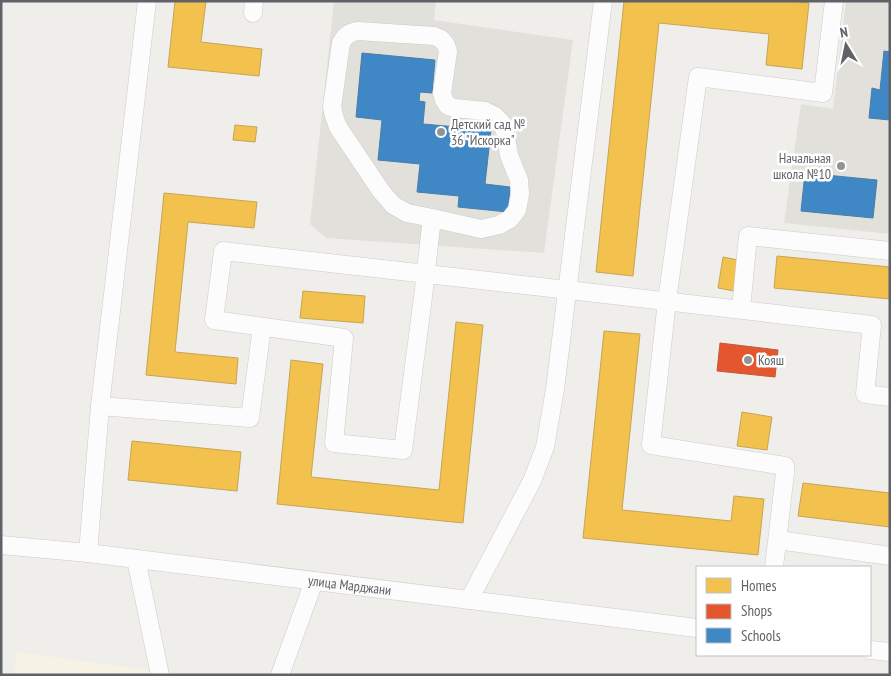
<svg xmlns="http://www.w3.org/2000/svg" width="891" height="676" font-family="'PT Sans Narrow',sans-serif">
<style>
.commercial{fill:#f7f3e4}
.education{fill:#e2e0da}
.homes{fill:#f2c14e;stroke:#c6a556}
.shops{fill:#e4572e;stroke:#bc5b3f}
.schools{fill:#3f88c5;stroke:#497da9}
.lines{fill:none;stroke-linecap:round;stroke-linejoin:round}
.minor-casing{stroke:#cbcccc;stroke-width:19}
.minor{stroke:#fdfcfc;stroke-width:18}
.poi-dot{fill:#919496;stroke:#fff;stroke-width:2}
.labels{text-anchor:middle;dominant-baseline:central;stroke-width:5;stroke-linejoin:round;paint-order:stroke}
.poi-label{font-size:14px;fill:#5f6368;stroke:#fff;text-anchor:start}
.street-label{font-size:14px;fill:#5f6368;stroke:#fff}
</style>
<rect width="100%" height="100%" fill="#efeeea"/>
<polygon class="commercial" points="17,652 184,675 14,675"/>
<g class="education">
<polygon points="334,1 436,1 434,20 573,40 544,253 326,238 310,224"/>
<polygon points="846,1 890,1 890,234 784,223 801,104 833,109"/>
</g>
<g class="homes">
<polygon points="175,1 206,1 201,42 262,49 259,76 168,67"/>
<polygon points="624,1 791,1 809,3 802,69 766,65 769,34 659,23 633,276 596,272"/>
<polygon points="235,125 257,127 255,142 233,140"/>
<polygon points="164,193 257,202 254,228 188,222 175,352 238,358 236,384 146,375"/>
<polygon points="777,256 890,267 890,299 774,288"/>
<polygon points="723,257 738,260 734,291 718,288"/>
<polygon points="303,291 365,296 363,323 300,318"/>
<polygon points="456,322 483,325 463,523 277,504 291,360 323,364 311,477 439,490"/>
<polygon points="604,331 640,334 622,510 731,521 734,496 764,499 758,555 583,538"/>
<polygon points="742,412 772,417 767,450 737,446"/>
<polygon points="132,441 241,452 237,491 128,480"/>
<polygon points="803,483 890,493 890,527 798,516"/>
</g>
<polygon class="shops" points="720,343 778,350 775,377 717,371"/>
<g class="schools">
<polygon points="884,51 890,52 890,120 869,118 872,88 880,90"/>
<polygon points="362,53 435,60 432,93 420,92 419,101 425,102 423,124 491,130 485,184 510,187 508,212 458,207 459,196 417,192 420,164 378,160 382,120 356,117"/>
<polygon points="805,173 877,180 873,218 801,211"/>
</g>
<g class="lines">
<defs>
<g id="minor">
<polyline points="253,13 254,1"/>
<path d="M432,218L481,229L499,225L510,219L517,210L520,194L519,180L509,155L505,131L501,122L495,116L485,111L455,108L448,106L444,100L442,93L448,51L446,45L441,39L434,36L358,31C349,32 345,36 341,43L332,107L334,116L338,127L381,191L393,205L407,213L432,218L423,297L403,450L334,443L344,338L214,320L223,251C439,275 656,300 872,325L865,394L890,397"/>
<polyline points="741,309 748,236 890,251"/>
<polyline points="100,406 147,1"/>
<polyline points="778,540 890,556"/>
<path id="s1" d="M1,545L88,553L697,628"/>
<polyline points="88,553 100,406 250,418 262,327"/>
<polyline points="136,559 160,675"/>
<polyline points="774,567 785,473 785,466 651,445 667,301 698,77 823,93 834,1"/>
<polyline points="469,600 532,481 545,447 555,389 603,1"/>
<polyline points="870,650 890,652"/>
<polyline points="280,675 314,581"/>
</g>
</defs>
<use href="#minor" class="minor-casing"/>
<use href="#minor" class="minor"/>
</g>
<g class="poi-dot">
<circle cx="441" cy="132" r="5"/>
<circle cx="841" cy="166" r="5"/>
<circle cx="748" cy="360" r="5"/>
</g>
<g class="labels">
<g class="poi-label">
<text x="451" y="124">Детский сад №<tspan x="451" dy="16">36 "Искорка"</tspan></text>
<text x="831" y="158" text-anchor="end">Начальная<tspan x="831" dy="16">школа №10</tspan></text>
<text x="758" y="360">Кояш</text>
</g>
<g class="street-label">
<text stroke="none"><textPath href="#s1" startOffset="351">улица Марджани</textPath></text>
</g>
</g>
<rect width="891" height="676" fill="none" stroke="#5f6368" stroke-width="5"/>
<rect x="696" y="566" width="175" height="90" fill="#ffffff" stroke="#bfc1c3"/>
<rect x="706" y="578" width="25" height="15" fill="#f2c14e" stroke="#bfc1c3"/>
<text x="741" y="591" font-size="15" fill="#5f6368">Homes</text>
<rect x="706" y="604" width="25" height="15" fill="#e4572e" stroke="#bfc1c3"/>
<text x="741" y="616" font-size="15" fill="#5f6368">Shops</text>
<rect x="706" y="628" width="25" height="15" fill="#3f88c5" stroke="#bfc1c3"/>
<text x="741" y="641" font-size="15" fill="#5f6368">Schools</text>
<g transform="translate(846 45) rotate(350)" stroke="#ffffff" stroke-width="4" paint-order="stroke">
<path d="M0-4L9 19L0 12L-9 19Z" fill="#5f6368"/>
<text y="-8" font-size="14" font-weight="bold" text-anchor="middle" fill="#5f6368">N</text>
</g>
</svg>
